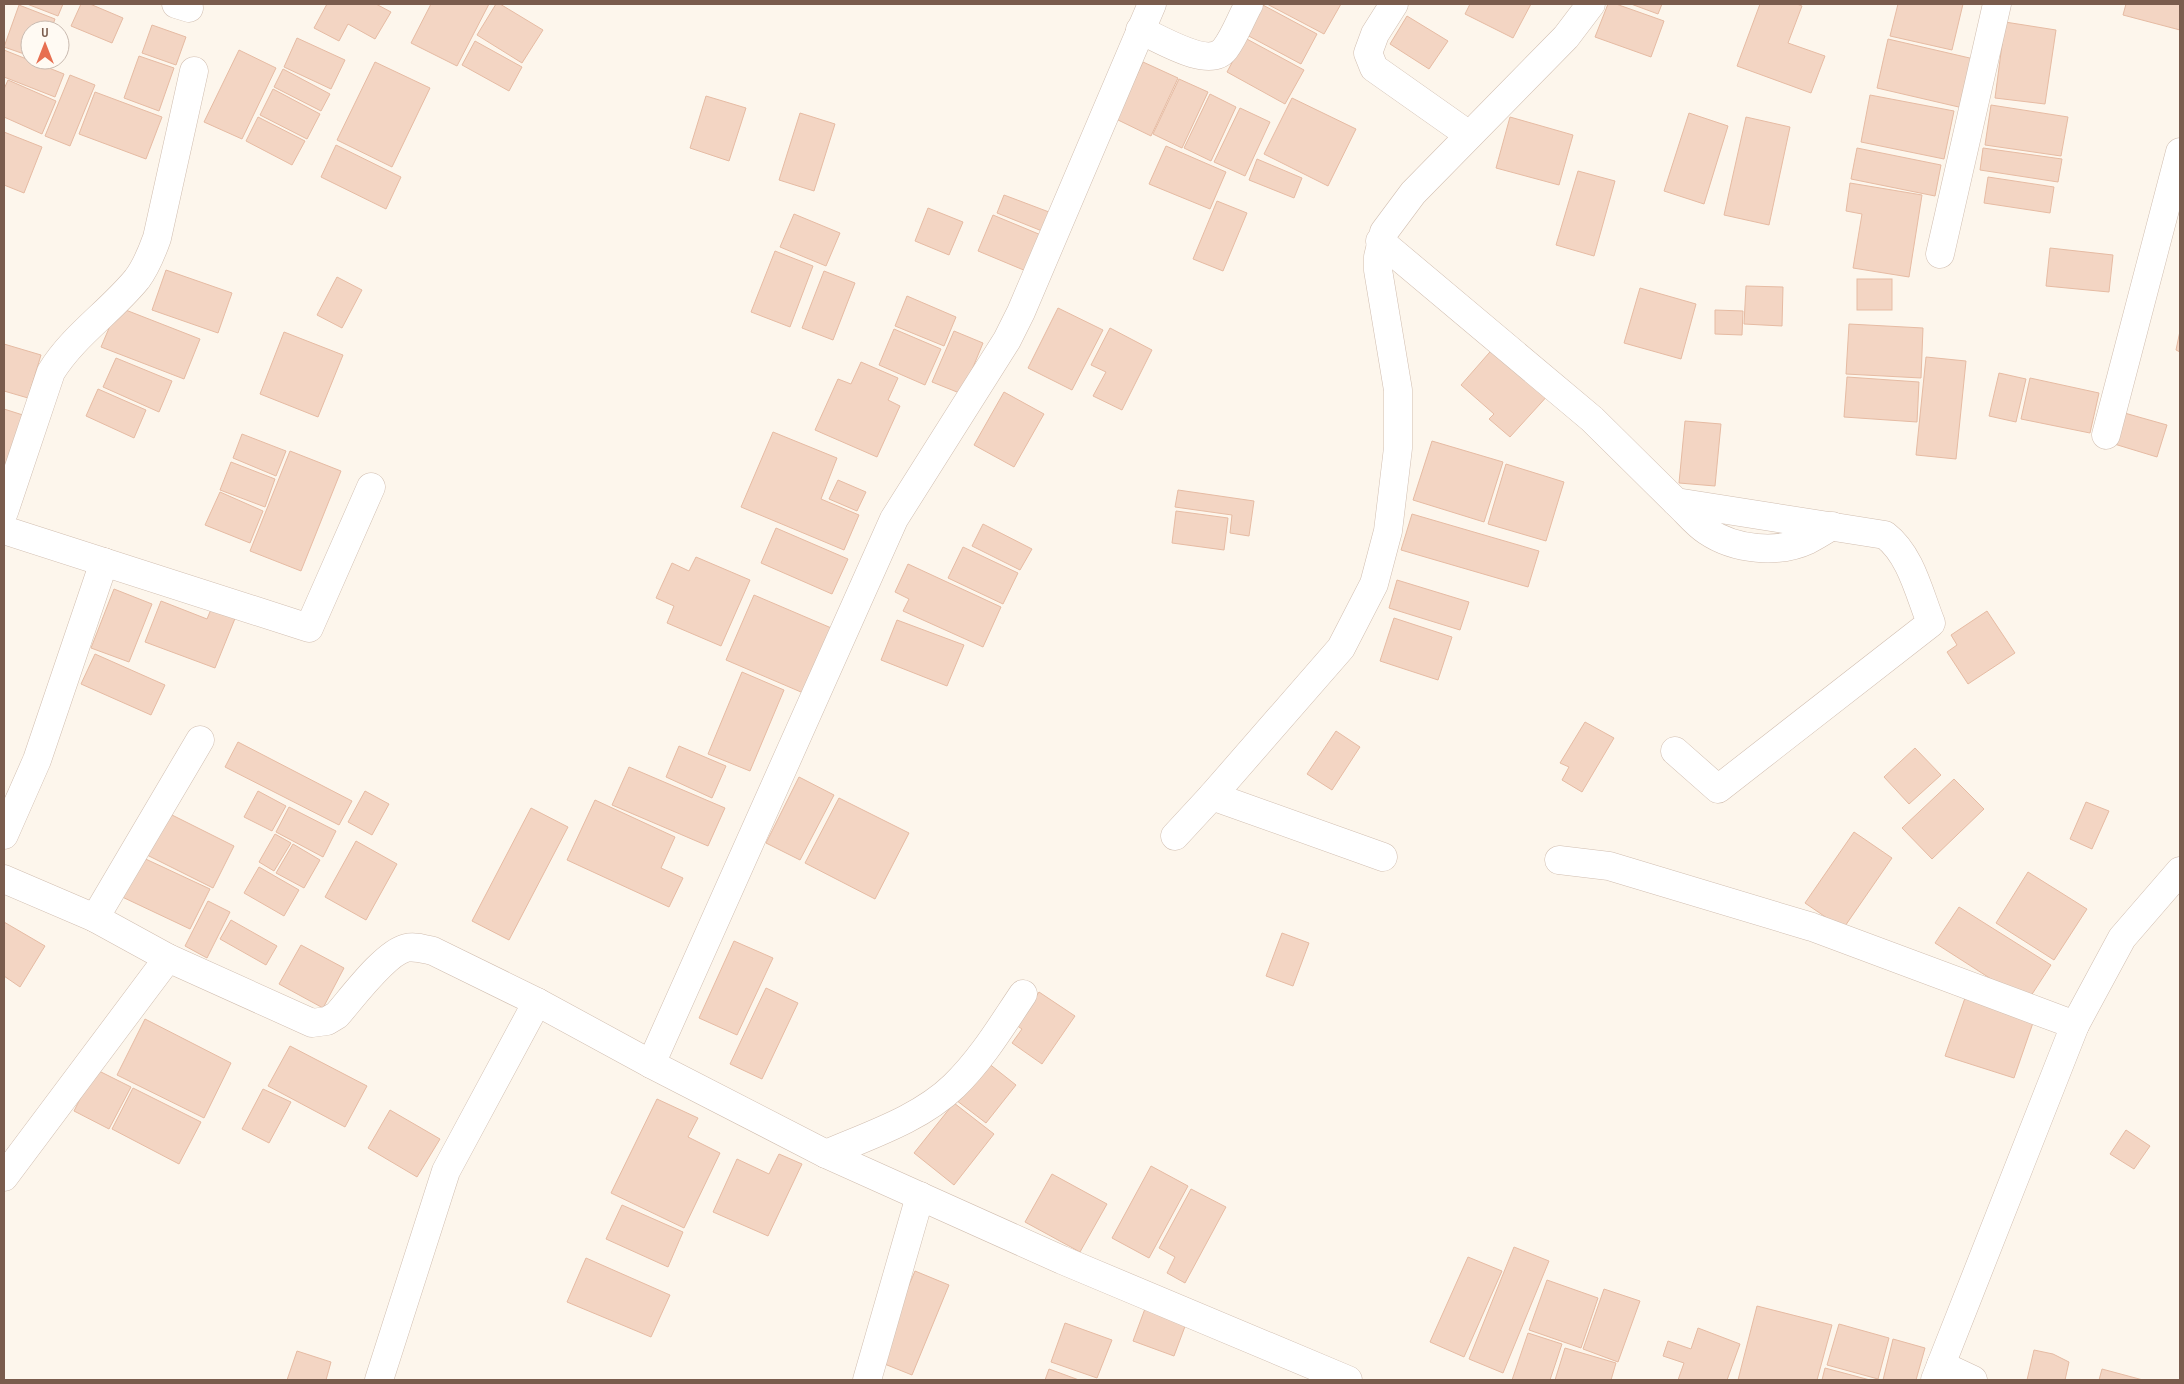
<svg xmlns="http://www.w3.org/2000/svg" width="2184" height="1384" font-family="'Sofia Sans Condensed',sans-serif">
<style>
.building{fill:#f3d5c3;stroke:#e6bba3}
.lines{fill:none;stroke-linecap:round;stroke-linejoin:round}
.street-casing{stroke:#d1beb0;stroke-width:29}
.street{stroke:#fff;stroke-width:28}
</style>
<rect width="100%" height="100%" fill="#fdf6ec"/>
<g class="building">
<polygon points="27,4 63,4 58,16"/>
<polygon points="81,4 90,4 123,18 112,43 71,26"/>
<polygon points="327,4 376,4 391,12 375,39 348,24 339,41 314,28"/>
<polygon points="431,4 489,4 457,66 411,43"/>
<polygon points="496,4 500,4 543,30 522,63 477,35"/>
<polygon points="1261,4 1317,34 1301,64 1245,34"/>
<polygon points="1267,4 1341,4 1324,34"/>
<polygon points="1470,4 1531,4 1513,38 1465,14"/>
<polygon points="1608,4 1616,4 1664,21 1651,57 1595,37"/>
<polygon points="1631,4 1662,4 1658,14"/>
<polygon points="1760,4 1797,4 1802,6 1788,43 1825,56 1811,93 1737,66"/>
<polygon points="1898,4 1963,4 1952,50 1890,36"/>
<polygon points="2126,4 2180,4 2180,30 2123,15"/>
<polygon points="19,5 55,19 51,30 30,30 30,56 4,47"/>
<polygon points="1407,16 1448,41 1429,69 1390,44"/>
<polygon points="2005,22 2056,30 2045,104 1995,98"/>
<polygon points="152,25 186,37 176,65 142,53"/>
<polygon points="297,38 345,60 331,89 284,67"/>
<polygon points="1245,38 1304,70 1285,104 1227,72"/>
<polygon points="1888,39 1974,59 1963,108 1877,88"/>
<polygon points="475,41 522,67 509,91 462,65"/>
<polygon points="4,50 64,74 55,97 4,77"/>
<polygon points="239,50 276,68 242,139 204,122"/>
<polygon points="139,56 174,68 159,111 124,98"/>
<polygon points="375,62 430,88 392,167 337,140"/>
<polygon points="1143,62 1178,78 1151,136 1116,119"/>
<polygon points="283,69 330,94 321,111 274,87"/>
<polygon points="70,75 95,85 70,146 45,136"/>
<polygon points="1179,79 1208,92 1182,148 1153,134"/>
<polygon points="8,80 56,101 42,134 4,117 4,89"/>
<polygon points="273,89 320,114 307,139 260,115"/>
<polygon points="95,92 162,117 146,159 79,134"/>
<polygon points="1210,94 1236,107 1211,161 1184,148"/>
<polygon points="1870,95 1954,111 1944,159 1861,142"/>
<polygon points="706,96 746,108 729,161 690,148"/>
<polygon points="1292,98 1356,129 1328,186 1264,154"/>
<polygon points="1991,105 2068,117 2061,156 1985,145"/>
<polygon points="1240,108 1270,122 1245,176 1214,162"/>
<polygon points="800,113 835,124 814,191 779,180"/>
<polygon points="1689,113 1728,126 1704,204 1664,191"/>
<polygon points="258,117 305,141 292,165 246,141"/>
<polygon points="1510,117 1573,135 1559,185 1496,168"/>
<polygon points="1746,117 1790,127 1769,225 1724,215"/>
<polygon points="4,132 42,147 24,193 4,185"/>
<polygon points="336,145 401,177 386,209 321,177"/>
<polygon points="1166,146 1226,172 1210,209 1149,184"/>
<polygon points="1857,148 1941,165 1935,196 1851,179"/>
<polygon points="1983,148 2062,159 2058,182 1980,170"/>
<polygon points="1257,159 1302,178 1294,198 1249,180"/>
<polygon points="1578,171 1615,181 1594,256 1556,245"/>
<polygon points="1988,177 2054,187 2050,213 1984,203"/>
<polygon points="1850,183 1922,195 1909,277 1853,268 1862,214 1846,211"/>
<polygon points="1004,195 1049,212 1042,231 997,213"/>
<polygon points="1217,201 1247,213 1223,271 1193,259"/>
<polygon points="928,208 963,222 949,255 915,241"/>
<polygon points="794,214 840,233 826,266 780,247"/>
<polygon points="993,215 1041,235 1026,271 978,251"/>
<polygon points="2050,248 2113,255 2109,292 2046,286"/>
<polygon points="775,251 813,266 790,327 751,312"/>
<polygon points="166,270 232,293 218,333 152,310"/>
<polygon points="824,271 855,283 833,340 802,328"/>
<polygon points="337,277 362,290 342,328 317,315"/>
<rect x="1857" y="279" width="35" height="31"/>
<polygon points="1746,286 1783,287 1782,326 1744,324"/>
<polygon points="1640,288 1696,304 1681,359 1624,343"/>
<polygon points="907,296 956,317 944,346 895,326"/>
<polygon points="118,307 200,339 184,379 101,347"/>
<polygon points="1058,308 1103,330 1072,390 1028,368"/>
<polygon points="1715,310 1743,311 1742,335 1715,334"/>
<polygon points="1849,324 1923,328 1921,378 1846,374"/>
<polygon points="1110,328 1152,350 1122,410 1093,396 1106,372 1091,365"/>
<polygon points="894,329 941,349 925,385 879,365"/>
<polygon points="954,331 983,343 962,394 932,382"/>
<polygon points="2180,331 2180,352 2176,350"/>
<polygon points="284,332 343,355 318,417 260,394"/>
<polygon points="4,344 41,355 28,398 4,391"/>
<polygon points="1496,345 1550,393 1510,437 1489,419 1494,414 1461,385"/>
<polygon points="1926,357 1966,361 1956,459 1916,455"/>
<polygon points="116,358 172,381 159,412 103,387"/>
<polygon points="861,362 898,378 888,400 900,406 877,457 815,430 838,379 851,384"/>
<polygon points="1999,373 2026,379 2016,422 1989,416"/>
<polygon points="1847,377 1919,382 1917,422 1844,417"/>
<polygon points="2030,378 2099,393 2090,433 2021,419"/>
<polygon points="98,389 146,410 134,438 86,416"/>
<polygon points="1004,392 1044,414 1014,467 974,445"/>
<polygon points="4,409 26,416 4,487"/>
<polygon points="2121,412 2167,425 2157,457 2111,443"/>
<polygon points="1685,421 1721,424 1715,486 1679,483"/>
<polygon points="773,432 837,458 821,499 859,515 844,550 741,507"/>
<polygon points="242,434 286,451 276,476 233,458"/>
<polygon points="1432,441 1503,462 1484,522 1413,500"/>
<polygon points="290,451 341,471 301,571 250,551"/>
<polygon points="231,462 275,479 265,507 220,490"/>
<polygon points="1506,464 1564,482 1546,541 1488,524"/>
<polygon points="838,480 866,492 857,511 829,499"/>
<polygon points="1178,490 1254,501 1249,536 1230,533 1232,515 1175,507"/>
<polygon points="220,492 263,511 250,543 205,525"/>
<polygon points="1176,511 1228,518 1224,550 1172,543"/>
<polygon points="1412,514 1539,551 1528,587 1401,550"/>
<polygon points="983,524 1032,549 1020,570 972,546"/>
<polygon points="776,528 848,559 832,594 761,563"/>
<polygon points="963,547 1018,573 1003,604 948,578"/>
<polygon points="696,557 750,580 721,646 667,623 674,606 656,598 672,563 689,571"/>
<polygon points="908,564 1001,607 983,647 903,611 909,599 895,592"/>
<polygon points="1397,580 1469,602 1460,630 1389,608"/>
<polygon points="114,589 152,604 129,662 91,648"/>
<polygon points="754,595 836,630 808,695 726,660"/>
<polygon points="161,601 207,619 212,607 236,616 215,668 145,642"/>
<polygon points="1987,611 2015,653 1968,684 1947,652 1957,645 1951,635"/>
<polygon points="1394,618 1452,637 1438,680 1380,661"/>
<polygon points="897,620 964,645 947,686 881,660"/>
<polygon points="95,654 165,685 151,715 81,684"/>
<polygon points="742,672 784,690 750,771 708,754"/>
<polygon points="1585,722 1614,738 1582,792 1562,780 1569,767 1560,763"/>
<polygon points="1336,731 1360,747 1332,790 1307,774"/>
<polygon points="238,742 352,801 339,825 225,767"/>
<polygon points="679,746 726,766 712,798 666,777"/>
<polygon points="1915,748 1941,775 1909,804 1884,777"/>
<polygon points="629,767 725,808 708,846 612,805"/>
<polygon points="799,777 834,795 800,860 766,843"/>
<polygon points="1954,779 1984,809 1932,859 1902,828"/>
<polygon points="258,791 286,806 272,831 244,817"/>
<polygon points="365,791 389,804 372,835 348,822"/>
<polygon points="839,798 909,833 875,899 805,863"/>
<polygon points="595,800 675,837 661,868 683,878 669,907 567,860"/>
<polygon points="2086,802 2109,811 2092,849 2070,839"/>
<polygon points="289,807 336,831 323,857 276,832"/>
<polygon points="531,808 568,827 509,940 472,921"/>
<polygon points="164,811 234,846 213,888 143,853"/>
<polygon points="1854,832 1892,858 1843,929 1805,903"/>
<polygon points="275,834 291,843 274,871 259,862"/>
<polygon points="356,841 397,864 366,920 325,897"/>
<polygon points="293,844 320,860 304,888 276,873"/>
<polygon points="137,855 210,889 190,929 118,895"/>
<polygon points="259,867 299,890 284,916 244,893"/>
<polygon points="2028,872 2087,909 2054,960 1996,923"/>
<polygon points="208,901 230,912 207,958 185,946"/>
<polygon points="1959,907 2051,965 2027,1002 1935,943"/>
<polygon points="231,920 277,946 266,965 220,939"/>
<polygon points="4,922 45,946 20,987 4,976"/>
<polygon points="1282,933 1309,943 1293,986 1266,976"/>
<polygon points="734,941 773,958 737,1035 699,1018"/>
<polygon points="301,945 344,968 323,1008 279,984"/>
<polygon points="766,988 798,1003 762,1079 730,1064"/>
<polygon points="1039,992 1075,1016 1042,1064 1012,1043 1022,1029 1016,1025"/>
<polygon points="1966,995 2035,1017 2014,1078 1945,1056"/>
<polygon points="145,1019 231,1063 204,1118 117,1075"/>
<polygon points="290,1046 367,1086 345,1127 268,1086"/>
<polygon points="983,1059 1016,1085 986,1123 952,1097"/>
<polygon points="95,1069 131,1087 109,1129 74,1111"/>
<polygon points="133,1088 201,1122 179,1164 112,1129"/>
<polygon points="263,1089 291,1102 269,1143 242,1129"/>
<polygon points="657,1099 698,1118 688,1137 720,1153 684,1228 611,1193"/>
<polygon points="954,1103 994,1134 954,1185 914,1153"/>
<polygon points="390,1110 440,1139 417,1177 368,1148"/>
<polygon points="2126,1130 2150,1146 2134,1169 2110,1154"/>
<polygon points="779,1154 802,1164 768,1236 713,1212 737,1159 769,1174"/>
<polygon points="1151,1166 1188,1186 1149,1258 1112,1238"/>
<polygon points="1052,1174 1107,1204 1080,1252 1025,1222"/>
<polygon points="1191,1189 1226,1207 1185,1283 1167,1273 1175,1257 1159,1248"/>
<polygon points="622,1205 683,1232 668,1267 606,1239"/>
<polygon points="1514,1247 1549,1261 1503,1373 1469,1359"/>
<polygon points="1468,1257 1502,1271 1464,1357 1430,1342"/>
<polygon points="586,1258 670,1295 651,1337 567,1302"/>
<polygon points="915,1271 949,1285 912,1375 877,1361"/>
<polygon points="1547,1280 1598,1298 1581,1348 1529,1330"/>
<polygon points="1604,1289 1640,1301 1618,1362 1583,1349"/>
<polygon points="1146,1306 1187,1321 1174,1356 1133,1341"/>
<polygon points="1757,1306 1832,1325 1817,1380 1738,1380"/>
<polygon points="1065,1323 1112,1340 1097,1378 1051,1362"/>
<polygon points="1839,1324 1889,1338 1878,1379 1827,1365"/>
<polygon points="1698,1328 1740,1344 1727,1380 1678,1380 1684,1363 1663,1356 1668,1341 1691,1349"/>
<polygon points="1528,1333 1562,1344 1550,1380 1512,1380"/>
<polygon points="1893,1339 1925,1348 1916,1380 1883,1380"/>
<polygon points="1565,1348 1616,1363 1611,1380 1555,1380"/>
<polygon points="2034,1350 2053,1354 2069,1362 2065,1380 2027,1380"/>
<polygon points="297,1351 331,1362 326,1380 287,1380"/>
<polygon points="1825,1368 1870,1380 1822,1380"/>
<polygon points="1049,1369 1079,1380 1045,1380"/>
<polygon points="2102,1369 2143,1380 2099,1380"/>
</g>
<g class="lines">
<defs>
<g id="street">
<polyline points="176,4 189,8"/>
<polyline points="1394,4 1375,34 1368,53 1374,68 1469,135"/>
<path d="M1140,30C1159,38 1209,70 1225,49C1235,36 1241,18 1249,4"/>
<path d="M1380,241L1592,419L1676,502L1885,535C1911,555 1919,593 1931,623L1718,789L1675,751"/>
<polyline points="1940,254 1997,4"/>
<polyline points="2106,435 2180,152"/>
<path d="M1676,502C1686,511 1696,524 1707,531C1735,550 1778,554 1808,540C1816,536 1824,531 1832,526"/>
<path d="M4,512L51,372C73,336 110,312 137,279C146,267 152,252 157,238L194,71"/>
<polyline points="4,530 309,628 371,487"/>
<polyline points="4,835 37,760 104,562"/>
<polyline points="1175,836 1212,796"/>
<polyline points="1383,857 1212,796 1341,648 1374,584 1388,531 1398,448 1398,390 1378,270 1378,257 1384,232 1413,193 1566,37 1591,4"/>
<polyline points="1559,860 1609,866 1812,927 2075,1025"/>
<path d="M4,879L95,918L168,958L312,1023L327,1021L337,1015C352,998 385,953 406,948C415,946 424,949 433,951L537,1002L651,1064L826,1154L1062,1260L1348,1380"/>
<polyline points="95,918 200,740"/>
<polyline points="651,1064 894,519 1007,340 1021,312 1152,4"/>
<path d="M826,1154C870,1135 920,1119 954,1086C982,1059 1002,1025 1023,994"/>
<polyline points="4,1177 168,958"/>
<polyline points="1941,1365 1973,1380"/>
<polyline points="379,1380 446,1171 537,1002"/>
<polyline points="867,1380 920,1196"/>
<polyline points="1935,1380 2075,1025 2122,938 2180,871"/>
</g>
</defs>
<use href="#street" class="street-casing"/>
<use href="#street" class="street"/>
</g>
<rect width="2184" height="1384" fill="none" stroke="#7a5c4d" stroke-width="10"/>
<g transform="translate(45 45)"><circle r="24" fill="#fffaf3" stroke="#cabbb1"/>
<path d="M0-4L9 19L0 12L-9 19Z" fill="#e76f51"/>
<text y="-8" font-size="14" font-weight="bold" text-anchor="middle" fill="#7a5c4d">U</text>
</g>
</svg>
